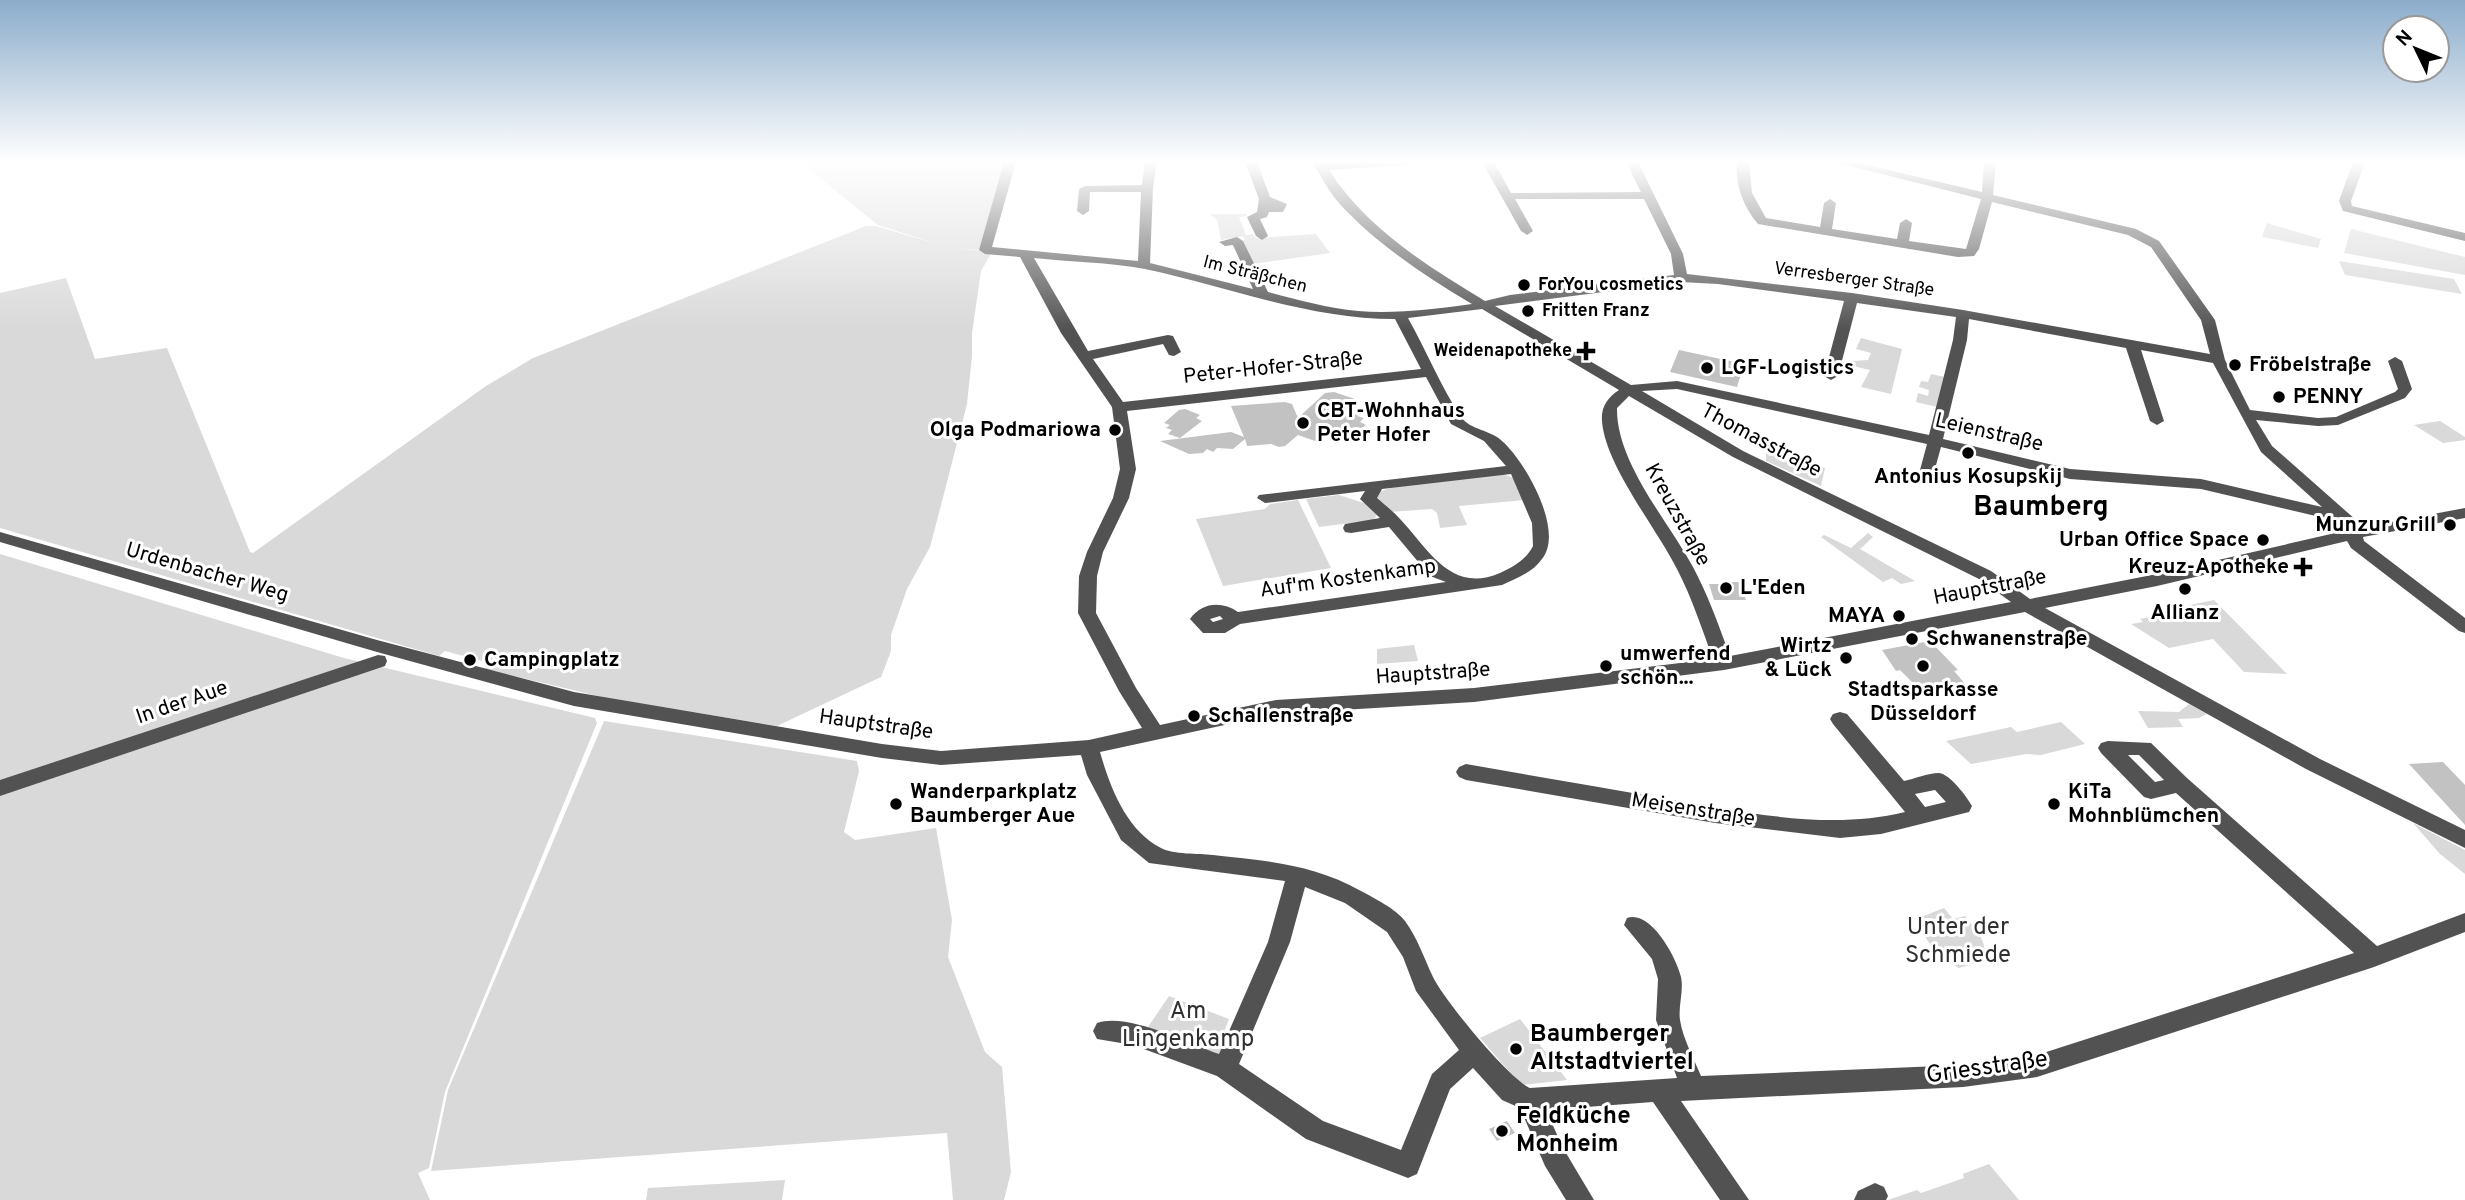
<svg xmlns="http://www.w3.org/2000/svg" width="2465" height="1200" font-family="Overpass,sans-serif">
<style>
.green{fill:#d9d9d9}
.building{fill:#c2c2c2}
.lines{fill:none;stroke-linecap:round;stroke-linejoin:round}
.minor{fill:#525252;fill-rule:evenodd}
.poi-dot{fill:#000;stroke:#fff;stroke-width:2.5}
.labels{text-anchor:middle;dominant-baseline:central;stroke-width:6;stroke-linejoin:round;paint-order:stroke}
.far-street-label{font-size:18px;fill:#000;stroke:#fff}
.far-poi-label{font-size:18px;font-weight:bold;fill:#000;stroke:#fff;text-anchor:start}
.poi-label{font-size:21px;font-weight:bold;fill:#000;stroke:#fff;text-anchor:start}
.street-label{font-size:21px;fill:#000;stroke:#fff}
.near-park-label{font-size:24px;fill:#303030;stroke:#fff}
.near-poi-label{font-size:24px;font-weight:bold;fill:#000;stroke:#fff;text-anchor:start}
.near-street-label{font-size:24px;fill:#000;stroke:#fff}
.district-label{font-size:28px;font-weight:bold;fill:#000;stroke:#fff}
</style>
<rect width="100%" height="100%" fill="#fff"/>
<g class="green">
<polygon points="800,162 1008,162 980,250 955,248 992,252 981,271 972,333 972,356 967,404 945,490 930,547 907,589 891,635 891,651 881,677 777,726 606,698 485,669 490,663 445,651 439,656 0,528 0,293 66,278 95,359 167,348 250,552 253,553 486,386 533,358 866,226 876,226 940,245 878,225"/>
<polygon points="1210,214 1247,214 1247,216 1239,217 1246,235 1253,234 1256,238 1316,234 1330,253 1253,264 1242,241 1245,239 1243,236 1221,240 1217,220"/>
<polygon points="2267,223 2321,239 2318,248 2262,237"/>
<polygon points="2351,229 2465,257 2465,275 2344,253"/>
<polygon points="2339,261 2454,279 2462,294 2345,275"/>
<polygon points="1861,338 1902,349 1891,394 1861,387 1870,370 1853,366 1853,361 1868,360 1871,353 1856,349"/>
<polygon points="1931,374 1945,377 1937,407 1916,402 1918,393 1928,396 1929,390 1919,387 1921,381 1928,382"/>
<polygon points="2440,421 2465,437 2465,440 2443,443 2414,425"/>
<polygon points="1766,440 1776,442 1773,453 1825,468 1821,486 1766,461"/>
<path d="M1502,474L1514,478L1525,500L1459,506L1467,525L1440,528L1437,513L1432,509L1390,512L1377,501L1375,495C1385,483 1480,476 1502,474Z"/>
<polygon points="1339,495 1367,504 1377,515 1373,520 1319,527 1306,499"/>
<polygon points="1298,500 1331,568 1223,586 1196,519 1265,509 1270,504"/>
<polygon points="1868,533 1873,537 1860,549 1915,581 1901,584 1892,578 1883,582 1821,537 1824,535 1851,548"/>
<polygon points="0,554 344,658 595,718 597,723 445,1092 429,1168 418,1173 430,1200 0,1200"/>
<polygon points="2214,600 2287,674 2244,672 2213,639 2169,648 2131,624 2143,622 2140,619 2164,614 2161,611"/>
<polygon points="1414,645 1418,661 1377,664 1377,649"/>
<polygon points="2189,704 2207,714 2199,718 2178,719 2183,727 2148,728 2138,711 2179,712"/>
<polygon points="604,721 857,761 859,771 844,832 855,840 936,828 952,920 948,957 985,1052 1002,1067 1011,1172 1004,1200 953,1200 947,1133 431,1171 448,1090"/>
<polygon points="2061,722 2085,744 2041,755 2026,754 1971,764 1946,741 2011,727 2017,732"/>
<polygon points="2413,823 2465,850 2465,874 2440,854"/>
<path d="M1944,908L1953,919L1965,916C1978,933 1986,938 1985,960L1959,968C1941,958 1919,939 1921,917Z"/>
<polygon points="1169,996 1229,1019 1224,1032 1226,1039 1217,1059 1144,1033"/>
<polygon points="1520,1019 1567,1080 1521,1085 1480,1038"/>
<polygon points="1989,1164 2019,1200 1888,1200 1917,1190 1921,1193 1964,1178 1963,1174"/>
<polygon points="785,1180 782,1200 646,1200 648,1188"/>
</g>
<g class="building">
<polygon points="1679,350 1744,364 1737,387 1670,372"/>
<polygon points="1334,392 1355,399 1351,403 1358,406 1354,409 1361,412 1357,416 1364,418 1360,422 1366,425 1355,435 1348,432 1344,436 1337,434 1332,438 1323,434 1315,441 1298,435 1285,446 1279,447 1271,444 1247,446 1245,439 1233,449 1217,448 1213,452 1207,449 1203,453 1189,454 1160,441 1231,432 1244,437 1231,406 1285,402 1292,404 1298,418 1325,393"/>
<polygon points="1185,409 1200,415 1196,418 1202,421 1180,438 1168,434 1172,430 1166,428 1170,425 1164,423 1179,410"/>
<polygon points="1723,582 1739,582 1746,600 1714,600 1709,584 1724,584"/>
<polygon points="1930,641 1958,670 1954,671 1967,686 1924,694 1900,670 1896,671 1882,650"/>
<polygon points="2443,762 2465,785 2465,825 2409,764"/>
<polygon points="1507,1121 1515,1133 1497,1141 1489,1129"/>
</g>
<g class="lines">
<g class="minor">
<path d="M1004,162H1016L992,247L1138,261L1141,192H1090L1089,211L1083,215L1077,211L1079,189L1085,186L1142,185L1145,162H1157L1153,188L1150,263L1253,289L1233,245L1225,246L1219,242L1237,237L1243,241L1268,292C1298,300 1327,308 1358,311C1395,314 1435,309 1472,304C1425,276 1375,243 1339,203C1328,191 1321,175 1312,162H1411L1405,165L1329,170C1366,228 1427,266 1485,301L1510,295L1674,275L1671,254L1644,199H1515L1533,231L1527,235L1521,231L1482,162H1494L1511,193L1641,192L1626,162H1638L1683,254L1687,274L1852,293L1963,310L2210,354L2201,320L2151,247L2128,235L1992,202L1979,249L1974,256L1958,257L1758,224C1743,206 1735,185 1737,162H1749L1752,193L1766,218L1820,227L1824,203L1830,199L1836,203L1832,229L1897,239L1900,223L1906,219L1912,223L1909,241L1966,249L1981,199L1835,162H1855L1982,192L1984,162H1996L1993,195L2136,229L2159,241L2215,320L2225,360L2250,410L2318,418L2336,417L2395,392L2398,389L2388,361L2395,357L2402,361L2412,389L2405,398L2338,425L2318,426L2256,420L2272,446L2356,520L2359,528L2465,508V518L2363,537L2364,541L2465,618V633L2459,631L2351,548L2347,541L2157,586L2045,608L2320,759L2465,830V848L2306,769L2025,612L1724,670L1474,702L1276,714L1100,752C1110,787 1126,830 1161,848C1174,855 1198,853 1213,855C1267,861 1312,864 1361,891C1374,898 1396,909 1405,921C1418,939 1424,958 1433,977C1444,1000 1509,1079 1530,1088L1677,1078L1656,1020L1658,979L1652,959L1624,925L1627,918C1651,910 1676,957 1681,977C1684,991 1678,1006 1680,1020C1683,1039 1694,1059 1701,1076L1963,1065L2037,1055L2354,953L2176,793L2151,799L2144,797L2101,753L2098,748L2101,743L2108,741L2151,743L2187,778L2377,946L2465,913V932L2374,967L2037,1077L1963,1087L1681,1101L1749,1200H1720L1653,1102L1546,1110L1563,1148L1594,1200H1566L1545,1166L1520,1108L1502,1100L1473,1068L1450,1089L1417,1174L1408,1178L1306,1139L1217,1076L1133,1045L1097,1039L1093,1031L1097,1023C1127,1012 1188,1043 1219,1054L1268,942L1285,881L1149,863L1121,840L1087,775L1081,755L941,765L882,758L574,706L377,652L0,542V532L377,640L574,692L882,744L941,751L1089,740L1142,728L1119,691L1078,613L1079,576L1087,552L1113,498L1120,469L1112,407L1061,333L1020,257L985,254L979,250ZM1034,258C1070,262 1109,262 1145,269C1229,287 1309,319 1395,319L1421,369L1123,402L1093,359L1163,344L1169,355L1174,356L1181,352L1173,336L1168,335L1088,351ZM1681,282L1718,284L1844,301L1824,376L1831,380L1838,376L1857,303L1956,317L1953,340L1929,435L1677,381L1631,385L1495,306ZM1482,309L1619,390C1607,398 1601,407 1602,421C1605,465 1657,529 1677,569C1692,598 1702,629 1713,659L1474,688L1276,700L1160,725L1136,688L1096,613L1097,576L1103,552L1129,498L1136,469L1127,411L1426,377L1451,424L1484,441L1506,466L1259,495L1257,498L1265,503L1365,491L1360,499L1380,518L1345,524L1343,528L1345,532L1351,533L1389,527L1430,576L1446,582L1238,612C1222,601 1202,602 1190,619L1203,633H1225L1240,624L1502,585C1516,579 1533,572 1542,559C1565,531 1525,461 1502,441C1491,430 1470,430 1461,417C1441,387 1426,350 1408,318ZM1969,319L2126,348L2150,421L2157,425L2164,421L2141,350L2213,363L2261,452L2322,507L2201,479L2070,469L1943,439L1967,340ZM1677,389L1927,444L1920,470L1900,480L1908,485L1933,476L1941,447L2070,479L2201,489L2337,521L2344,531L2157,574L2030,599L1991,571L1743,451L1642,391ZM1629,396L1733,457L1979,579L2011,602L1730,656C1719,626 1708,595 1693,567C1668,521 1616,462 1617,408ZM1511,474L1532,523L1533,546C1526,560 1513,567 1500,573C1451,594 1429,550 1401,520C1394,512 1385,505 1377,498L1382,489ZM1220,616L1223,619L1213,622L1210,619ZM2128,755H2139L2164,780L2155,782ZM1305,887L1345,903L1387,932L1403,957L1416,991L1459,1050L1432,1074L1401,1150L1323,1121L1239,1064L1290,942Z"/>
<polygon points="1245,162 1257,162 1270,197 1287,204 1283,212 1269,212 1267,217 1260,219 1268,236 1262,240 1256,236 1247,217 1257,212 1259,199"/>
<polygon points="2353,162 2365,162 2351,201 2352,206 2465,233 2465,241 2343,211 2339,201"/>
<polygon points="378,655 385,656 387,661 385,666 0,796 0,780"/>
<path d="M1840,712L1847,714L1904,781C1914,779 1928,773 1939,773C1950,774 1967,797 1972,806L1969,812L1881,834L1840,838L1715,823L1466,780L1459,777L1456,772L1459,767L1466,764C1533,776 1600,787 1667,799C1744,812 1828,831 1905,812L1833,724L1830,719L1833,714ZM1935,790L1946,802L1925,807L1915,794Z"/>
<polygon points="1875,1183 1884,1187 1888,1196 1886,1200 1854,1200 1858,1191"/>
</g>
</g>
<linearGradient id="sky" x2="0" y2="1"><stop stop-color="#8baccb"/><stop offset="0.49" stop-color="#fff"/><stop offset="1" stop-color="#fff" stop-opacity="0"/></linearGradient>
<rect width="2465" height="330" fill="url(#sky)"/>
<g class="poi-dot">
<circle cx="1524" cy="285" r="7"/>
<circle cx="1528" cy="311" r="7"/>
<path d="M1582.5 340.5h7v7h7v7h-7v7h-7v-7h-7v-7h7z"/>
<circle cx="2235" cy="365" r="7"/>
<circle cx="1707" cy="368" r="7"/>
<circle cx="2279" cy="397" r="7"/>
<circle cx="1303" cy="423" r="7"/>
<circle cx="1115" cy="430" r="7"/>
<circle cx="1968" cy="453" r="7"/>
<circle cx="2450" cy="525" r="7"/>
<circle cx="2263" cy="540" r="7"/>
<path d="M2299.5 556.5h7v7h7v7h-7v7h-7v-7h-7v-7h7z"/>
<circle cx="1726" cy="588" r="7"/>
<circle cx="2185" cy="589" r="7"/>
<circle cx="1899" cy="616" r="7"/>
<circle cx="1912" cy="639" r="7"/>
<circle cx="1846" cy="658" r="7"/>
<circle cx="470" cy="660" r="7"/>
<circle cx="1606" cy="666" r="7"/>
<circle cx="1923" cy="666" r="7"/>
<circle cx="1194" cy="716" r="7"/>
<circle cx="896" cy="804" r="7"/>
<circle cx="2054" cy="804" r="7"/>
<circle cx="1516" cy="1049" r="7"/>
<circle cx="1502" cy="1131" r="7"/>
</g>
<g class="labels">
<g class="far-street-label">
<text transform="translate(1255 275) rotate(14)">Im Sträßchen</text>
<text transform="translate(1854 280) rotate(8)">Verresberger Straße</text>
</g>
<g class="far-poi-label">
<text x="1538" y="285">ForYou cosmetics</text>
<text x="1542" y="311">Fritten Franz</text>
<text x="1572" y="351" text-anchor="end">Weidenapotheke</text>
</g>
<g class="poi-label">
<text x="2249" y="365">Fröbelstraße</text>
<text x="1721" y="368">LGF-Logistics</text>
<text x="2293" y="397">PENNY</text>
<text x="1317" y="411">CBT-Wohnhaus<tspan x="1317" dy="24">Peter Hofer</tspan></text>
<text x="1101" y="430" text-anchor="end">Olga Podmariowa</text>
<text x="1968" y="477" text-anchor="middle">Antonius Kosupskij</text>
<text x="2436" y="525" text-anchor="end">Munzur Grill</text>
<text x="2249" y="540" text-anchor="end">Urban Office Space</text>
<text x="2289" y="567" text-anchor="end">Kreuz-Apotheke</text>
<text x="1740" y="588">L'Eden</text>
<text x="2185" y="613" text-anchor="middle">Allianz</text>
<text x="1885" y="616" text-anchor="end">MAYA</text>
<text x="1926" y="639">Schwanenstraße</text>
<text x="1832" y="646" text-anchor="end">Wirtz<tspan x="1832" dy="24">&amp; Lück</tspan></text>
<text x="1620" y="654">umwerfend<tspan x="1620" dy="24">schön...</tspan></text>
<text x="484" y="660">Campingplatz</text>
<text x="1923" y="690" text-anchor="middle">Stadtsparkasse<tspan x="1923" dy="24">Düsseldorf</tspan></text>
<text x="1208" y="716">Schallenstraße</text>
<text x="910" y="792">Wanderparkplatz<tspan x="910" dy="24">Baumberger Aue</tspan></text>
<text x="2068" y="792">KiTa<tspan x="2068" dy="24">Mohnblümchen</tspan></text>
</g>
<g class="street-label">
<text transform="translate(1273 368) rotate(-6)">Peter-Hofer-Straße</text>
<text transform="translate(1989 433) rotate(13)">Leienstraße</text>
<text transform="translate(1761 441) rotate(28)">Thomasstraße</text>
<text transform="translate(1677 515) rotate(61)">Kreuzstraße</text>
<text transform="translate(207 573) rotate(16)">Urdenbacher Weg</text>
<text transform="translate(1348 579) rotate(-8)">Auf'm Kostenkamp</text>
<text transform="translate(1990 588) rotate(-11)">Hauptstraße</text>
<text transform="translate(1433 674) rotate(-4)">Hauptstraße</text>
<text transform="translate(182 703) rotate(-19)">In der Aue</text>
<text transform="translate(876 725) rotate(8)">Hauptstraße</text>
<text transform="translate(1693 810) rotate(9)">Meisenstraße</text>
</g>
<g class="near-park-label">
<text x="1958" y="928">Unter der<tspan x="1958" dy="28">Schmiede</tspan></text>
<text x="1188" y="1012">Am<tspan x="1188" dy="28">Lingenkamp</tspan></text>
</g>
<g class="near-poi-label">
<text x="1530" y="1035">Baumberger<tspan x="1530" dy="28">Altstadtviertel</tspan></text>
<text x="1516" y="1117">Feldküche<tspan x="1516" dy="28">Monheim</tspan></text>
</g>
<g class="near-street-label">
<text transform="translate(1987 1068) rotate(-8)">Griesstraße</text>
</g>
<g class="district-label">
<text x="2041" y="508">Baumberg</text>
</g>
</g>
<g transform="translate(2416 49) rotate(313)"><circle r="33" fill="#ffffff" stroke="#999999" stroke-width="2"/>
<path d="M0-5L12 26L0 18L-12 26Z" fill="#000000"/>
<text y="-10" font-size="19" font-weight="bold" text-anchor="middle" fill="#000000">N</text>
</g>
</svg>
